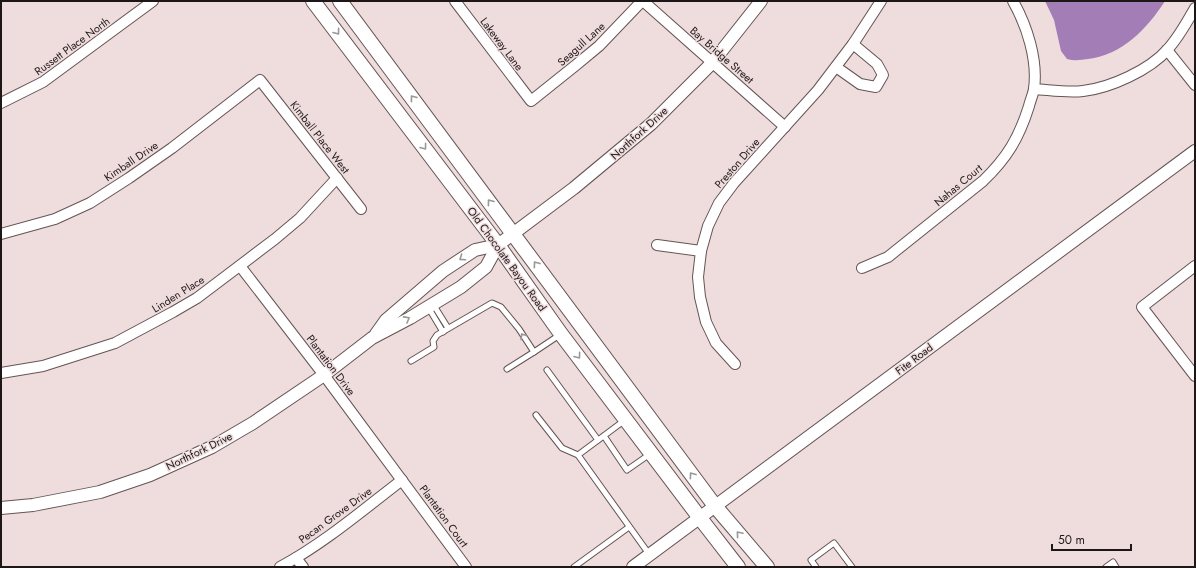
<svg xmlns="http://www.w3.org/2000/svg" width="1196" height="568" font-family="Jost,sans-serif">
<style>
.water{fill:#a37eb6}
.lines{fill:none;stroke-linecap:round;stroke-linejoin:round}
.service-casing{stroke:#645455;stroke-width:7}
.minor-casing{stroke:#645455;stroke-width:12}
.tertiary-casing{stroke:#645455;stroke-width:14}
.secondary-casing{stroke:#645455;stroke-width:16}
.service{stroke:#fff;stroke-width:5}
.minor{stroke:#fff;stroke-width:10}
.tertiary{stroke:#fff;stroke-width:12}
.secondary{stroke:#fff;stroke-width:14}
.oneway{stroke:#9a9797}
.labels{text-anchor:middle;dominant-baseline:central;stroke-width:3;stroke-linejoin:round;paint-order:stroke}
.street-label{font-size:11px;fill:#1e1718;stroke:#efdcdd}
</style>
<rect width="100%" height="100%" fill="#efdcdd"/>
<path class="water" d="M1045,1H1165C1147,29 1122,55 1088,59C1081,60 1074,61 1067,59L1061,51L1054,20Z"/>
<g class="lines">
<defs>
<g id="service">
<polyline points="433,304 448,328"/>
<polyline points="428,307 443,332"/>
<polyline points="411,361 434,347 433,341 437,335 492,303 501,307 519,329 534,352 561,334"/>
<polyline points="507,369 534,352"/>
<polyline points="547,370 598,440"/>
<polyline points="536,415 562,448 578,455"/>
<polyline points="625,420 578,455 649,554"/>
<polyline points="604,436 627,470 650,454"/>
<polyline points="574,567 629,527"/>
<polyline points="816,567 811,560 834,543 852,567"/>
<polyline points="1106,567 1113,562 1116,567"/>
</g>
<g id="minor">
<polyline points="455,1 531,101 576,65 599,46 642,1"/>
<polyline points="643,1 785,127"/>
<polyline points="1167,50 1195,85"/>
<polyline points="836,67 860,84 876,87 883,75 877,64 853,44"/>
<path d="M1034,89C1050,90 1068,93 1083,91C1110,88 1150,70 1168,49C1179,37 1187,22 1195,8"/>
<polyline points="1,103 43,82 153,1"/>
<polyline points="1,234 55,219 90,203 129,178 172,148 260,80 361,209"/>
<polyline points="657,245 701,251"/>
<polyline points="240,266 324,375 466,567"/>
<polyline points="1195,266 1142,307 1195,376"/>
<path d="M862,268L888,257L983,181C1007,158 1019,138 1029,106C1030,101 1033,95 1034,89C1038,60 1027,26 1013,1"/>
<polyline points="735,364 716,343 706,322 700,297 698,277 701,251 708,226 719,203 734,183 818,90 853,44 881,1"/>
<polyline points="1,373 43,366 115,343 173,312 197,298 275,239 300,218 337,178"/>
<polyline points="296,558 303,567"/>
<path d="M280,567C323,544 363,510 402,480"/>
</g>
<g id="tertiary">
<polyline points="376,334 386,320 443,271 475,250 498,245 574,188 651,124 712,63 761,1"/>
<polyline points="1,508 33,505 100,492 150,475 212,447 253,423 324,375 372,338 410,318 461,287 486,267 498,245"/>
<polyline points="633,567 1195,151"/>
</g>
<g id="secondary">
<polyline points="313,1 498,245 561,334 700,518 738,567"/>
<polyline points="340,1 715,506 767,567"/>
</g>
</defs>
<use href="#service" class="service-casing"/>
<use href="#minor" class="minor-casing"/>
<use href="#tertiary" class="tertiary-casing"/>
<use href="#secondary" class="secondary-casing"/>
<use href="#service" class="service"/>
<use href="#minor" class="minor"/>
<use href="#tertiary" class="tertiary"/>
<use href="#secondary" class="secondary"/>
</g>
<defs><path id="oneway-chevron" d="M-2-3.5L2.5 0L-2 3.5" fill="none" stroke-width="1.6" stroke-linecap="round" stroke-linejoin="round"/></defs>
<g class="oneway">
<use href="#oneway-chevron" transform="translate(337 32) rotate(53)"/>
<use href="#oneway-chevron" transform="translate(413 98) rotate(-127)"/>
<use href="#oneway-chevron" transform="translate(424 147) rotate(53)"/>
<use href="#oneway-chevron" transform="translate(490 202) rotate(-127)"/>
<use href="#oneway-chevron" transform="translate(462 258) rotate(146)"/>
<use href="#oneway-chevron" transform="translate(536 264) rotate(-126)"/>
<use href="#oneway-chevron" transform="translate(407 319) rotate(-29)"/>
<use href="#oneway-chevron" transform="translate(523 336) rotate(-122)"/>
<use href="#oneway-chevron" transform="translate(578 356) rotate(53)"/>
<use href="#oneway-chevron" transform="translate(692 475) rotate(-126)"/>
<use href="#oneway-chevron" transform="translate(739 534) rotate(-130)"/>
</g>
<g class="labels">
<g class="street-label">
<text transform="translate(502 44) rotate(53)">Lakeway Lane</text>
<text transform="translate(581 44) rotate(-42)">Seagull Lane</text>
<text transform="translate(72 46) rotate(-36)">Russett Place North</text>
<text transform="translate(722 55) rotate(41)">Bay Bridge Street</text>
<text transform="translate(639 133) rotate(-42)">Northfork Drive</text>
<text transform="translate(320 137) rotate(52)">Kimball Place West</text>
<text transform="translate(131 161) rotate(-34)">Kimball Drive</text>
<text transform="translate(737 163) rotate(-49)">Preston Drive</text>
<text transform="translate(958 185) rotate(-40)">Nahas Court</text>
<text transform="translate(507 259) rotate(54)">Old Chocolate Bayou Road</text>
<text transform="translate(178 294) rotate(-32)">Linden Place</text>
<text transform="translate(914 359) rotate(-37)">Fite Road</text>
<text transform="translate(331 365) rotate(53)">Plantation Drive</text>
<text transform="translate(199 451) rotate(-26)">Northfork Drive</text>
<text transform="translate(335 515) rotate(-36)">Pecan Grove Drive</text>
<text transform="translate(444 516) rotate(54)">Plantation Court</text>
</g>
</g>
<rect width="1196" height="568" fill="none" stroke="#1e1718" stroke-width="4"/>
<path d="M1052 544v6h79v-6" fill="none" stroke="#1e1718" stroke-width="2"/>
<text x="1058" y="544" font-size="12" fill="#1e1718" stroke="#efdcdd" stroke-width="3" paint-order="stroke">50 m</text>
</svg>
